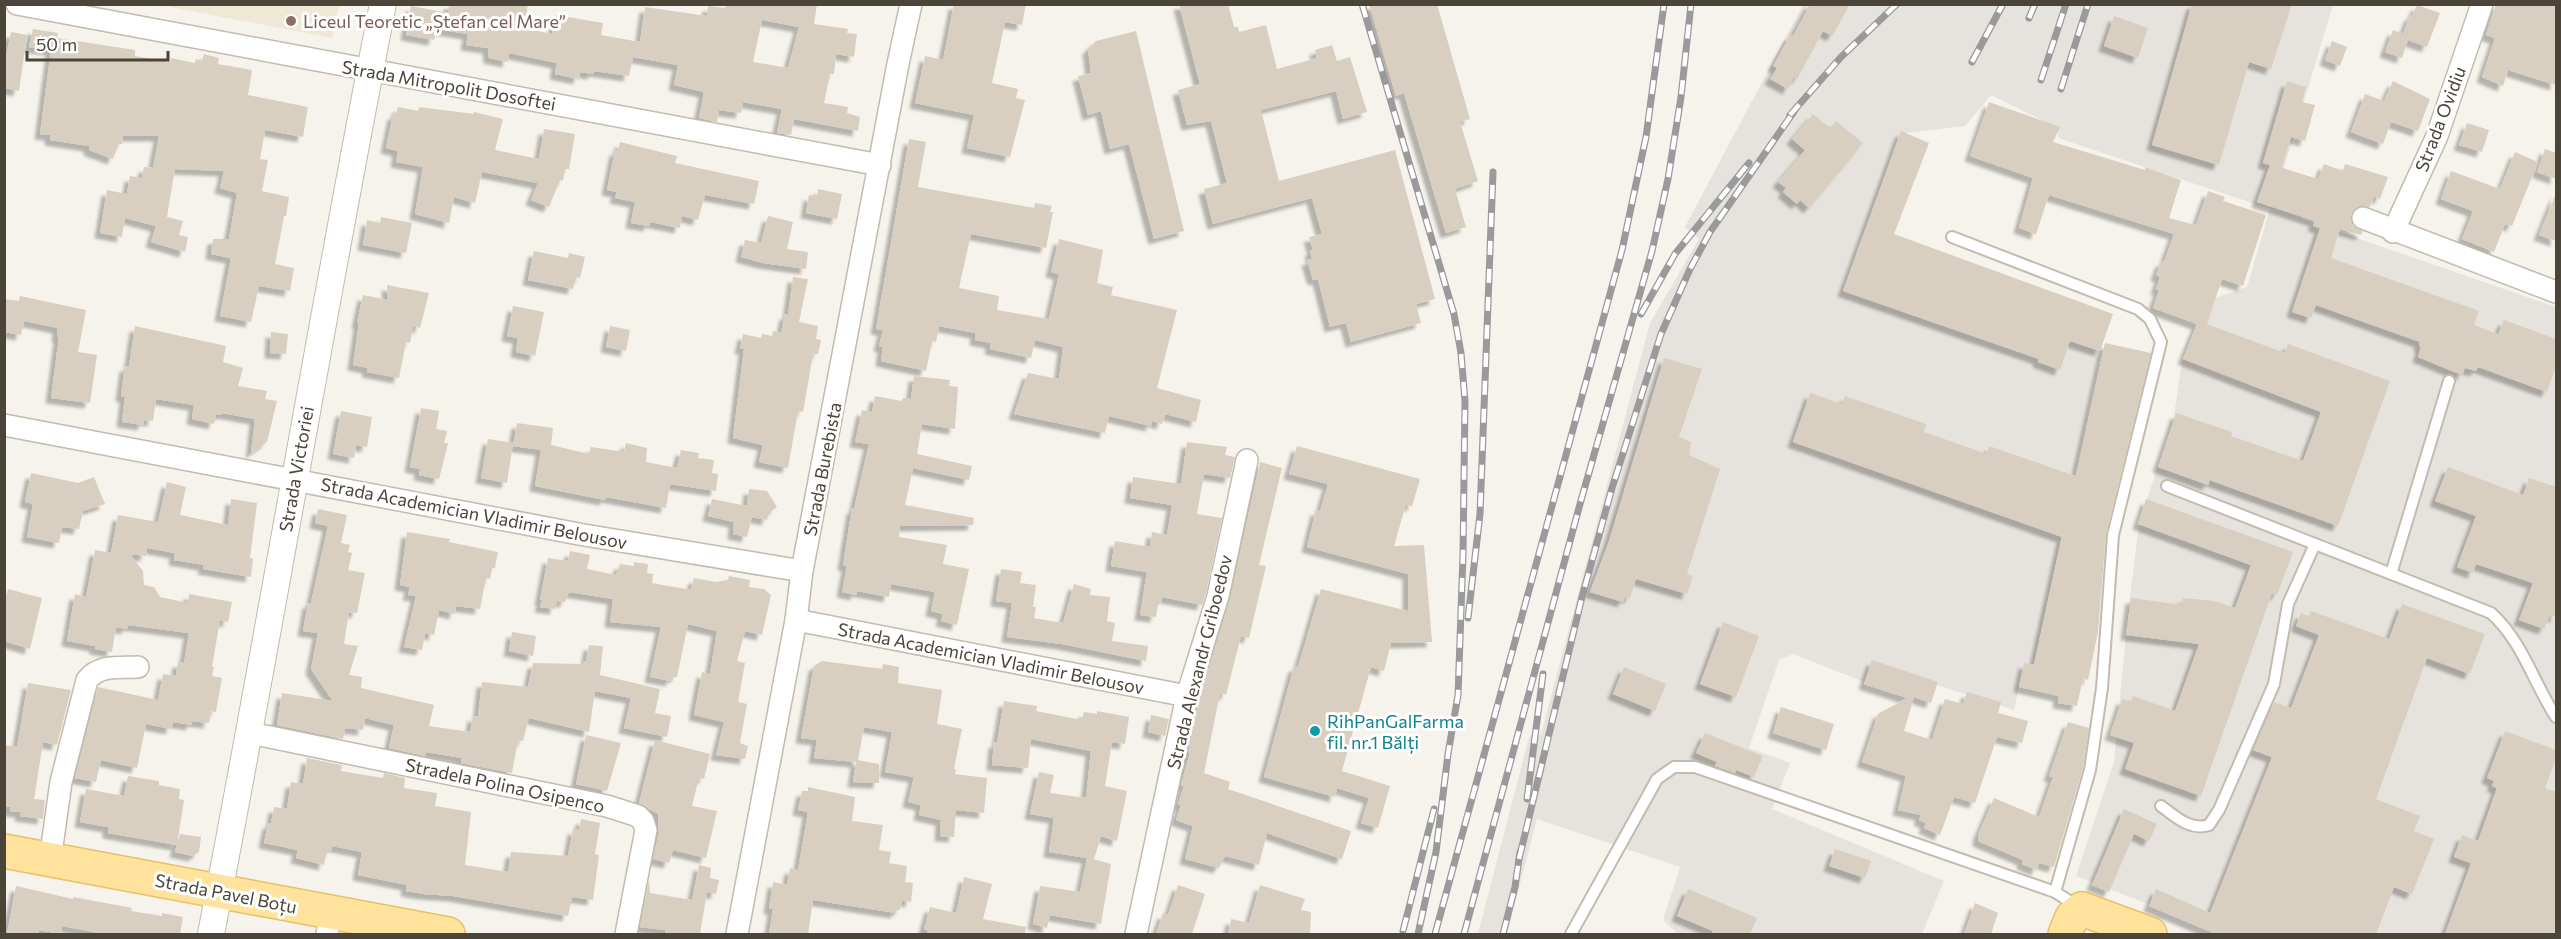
<svg xmlns="http://www.w3.org/2000/svg" width="2561" height="939" font-family="Commissioner,sans-serif">
<style>
.industrial{fill:#e6e2dd}
.education{fill:#efe8d6}
.building{fill:#d8cfc1;fill-rule:evenodd;filter:url(#shadow)}
.lines{fill:none;stroke-linecap:round;stroke-linejoin:round}
.service-casing{stroke:#c2bbae;stroke-width:14}
.minor-casing{stroke:#c2bbae;stroke-width:24}
.tertiary-casing{stroke:#c2bbae;stroke-width:28}
.primary-casing{stroke:#e6c16a;stroke-width:36}
.service{stroke:#fff;stroke-width:10}
.minor{stroke:#fff;stroke-width:21}
.tertiary{stroke:#fff;stroke-width:26}
.primary{stroke:#ffe39c;stroke-width:33}
.rail-casing{stroke:#9a9a9a;stroke-width:7}
.rail{stroke:#fff;stroke-width:4.5;stroke-dasharray:14;stroke-linecap:butt}
.education-dot{fill:#8d6e63;stroke:#fff;stroke-width:2}
.culture-dot{fill:#0f9aa8;stroke:#fff;stroke-width:2}
.labels{text-anchor:middle;dominant-baseline:central;stroke-width:6;stroke-linejoin:round;paint-order:stroke}
.education-label{font-size:18px;fill:#785e54;stroke:#fff;text-anchor:start}
.street-label{font-size:18px;fill:#4b4439;stroke:#fff}
.culture-label{font-size:18px;fill:#0d838f;stroke:#fff;text-anchor:start}
</style>
<defs>
<filter id="shadow"><feDropShadow dx="-5.5" dy="5.5" stdDeviation="1.5" flood-color="#0004"/></filter>
</defs>
<rect width="100%" height="100%" fill="#f6f3ec"/>
<polygon class="industrial" points="1803,5 2333,5 2284,168 2316,179 2302,219 2556,307 2556,934 2225,934 2076,876 2114,762 2128,613 2139,525 2174,415 2182,362 2209,300 2247,287 2270,209 2058,138 2058,128 1991,95 1965,126 1906,133 1856,252 2103,341 2034,664 2024,665 2014,710 1875,665 1867,683 1793,654 1779,660 1749,748 1790,763 1772,809 1944,881 1922,934 1678,934 1663,920 1680,867 1537,819 1507,934 1478,934 1529,737 1541,734 1650,323 1699,239 1685,227"/>
<polygon class="education" points="160,5 339,5 332,38"/>
<g class="building">
<path d="M449,4H528L524,28L552,34L556,15L603,23L601,35L640,42L645,7L707,16L708,6L725,8L726,4H817L814,24L848,29L847,33L857,34L854,57L836,54L834,74H830L824,103L848,107L847,113L860,117L858,131L794,119L791,135L777,133L782,109L743,102L741,113L719,110L717,122L699,118L704,92L674,85L678,65L633,57L629,76L594,71L593,74L580,72L579,79L555,74L557,63L509,53L508,62L489,58L488,48L466,45L468,34L436,29L434,40L406,35L411,6L448,13ZM762,20L799,27L788,68L753,62Z"/>
<polygon points="954,4 1026,4 1022,25 1005,22 992,83 1018,89 1016,98 1025,100 1010,157 967,148 974,115 915,103 925,56 943,60"/>
<polygon points="1179,4 1228,4 1234,27 1238,27 1239,32 1266,25 1277,69 1317,58 1315,50 1332,45 1337,61 1350,57 1367,112 1343,119 1336,91 1261,110 1279,181 1395,150 1435,299 1416,304 1421,323 1351,342 1346,323 1330,327 1318,279 1313,280 1307,260 1312,259 1310,250 1313,250 1309,237 1322,234 1312,198 1213,224 1204,189 1227,183 1211,121 1187,125 1178,90 1200,84"/>
<polygon points="1369,4 1437,4 1470,119 1460,122 1478,181 1455,189 1466,227 1446,233 1404,93 1396,96"/>
<polygon points="1810,4 1850,4 1832,36 1823,31 1797,79 1794,77 1788,89 1770,79 1777,68 1773,66 1790,35 1793,36"/>
<polygon points="2192,4 2292,4 2271,69 2249,62 2219,165 2152,145"/>
<polygon points="2496,4 2548,4 2556,7 2556,85 2508,70 2503,86 2482,77 2495,38 2486,35"/>
<polygon points="2417,5 2440,13 2427,47 2408,40 2402,58 2385,52 2393,30 2403,34 2410,15 2412,16"/>
<polygon points="2114,16 2148,28 2138,58 2104,46"/>
<polygon points="33,29 58,33 57,38 135,50 135,56 170,62 171,58 195,63 196,59 202,61 204,54 219,58 218,64 252,70 248,95 308,107 303,137 265,130 260,159 268,160 262,191 289,197 286,216 284,216 275,264 294,268 290,291 259,286 251,322 220,316 231,258 211,254 213,239 229,239 237,193 220,188 224,171 175,169 167,217 183,221 179,235 188,237 185,252 151,242 156,226 125,218 122,237 100,233 107,190 127,194 130,176 142,178 144,167 153,168 159,136 123,136 122,144 119,144 113,159 89,150 89,146 50,140 50,135 40,134 51,50 29,47"/>
<polygon points="1136,31 1184,231 1154,239 1129,144 1110,149 1101,111 1088,115 1078,76 1091,73 1088,49 1096,41"/>
<polygon points="11,32 27,35 19,91 4,88 4,66"/>
<polygon points="2332,41 2347,47 2340,66 2325,60"/>
<polygon points="2287,81 2306,87 2302,102 2315,105 2305,141 2291,137 2282,168 2318,179 2324,164 2343,171 2345,164 2388,177 2380,199 2374,196 2370,207 2360,206 2351,213 2353,226 2363,231 2361,235 2340,229 2331,258 2479,311 2474,325 2498,334 2504,320 2556,339 2556,366 2547,392 2478,367 2476,371 2465,368 2462,375 2447,369 2418,357 2421,347 2419,346 2420,342 2316,305 2311,318 2292,312 2320,228 2313,226 2315,221 2257,202 2270,165 2263,163"/>
<polygon points="2393,81 2430,99 2418,131 2391,122 2383,144 2351,132 2365,94 2384,101"/>
<polygon points="1989,102 2060,127 2053,142 2145,170 2145,167 2181,180 2169,218 2196,225 2208,191 2225,197 2223,201 2266,215 2243,286 2222,279 2207,324 2285,353 2288,344 2390,381 2338,526 2215,482 2210,480 2208,485 2158,467 2176,413 2232,432 2231,436 2303,461 2321,412 2183,359 2197,324 2153,308 2159,290 2156,289 2160,277 2156,275 2161,261 2164,262 2174,234 2049,195 2036,234 2019,228 2033,178 1970,156"/>
<polygon points="398,107 418,111 419,107 474,114 474,112 503,119 495,150 539,159 544,129 575,134 569,169 565,169 563,181 560,180 549,207 531,200 538,183 482,172 475,203 454,197 449,223 415,214 423,167 396,162 398,151 386,148 393,114 396,115"/>
<polygon points="1813,114 1830,128 1836,121 1863,143 1809,208 1800,200 1797,204 1783,192 1786,188 1778,182 1805,150 1792,139"/>
<polygon points="2467,123 2489,130 2482,152 2459,145"/>
<polygon points="1901,131 1929,143 1894,234 2113,314 2100,351 2070,341 2060,370 2038,362 2039,359 1843,291"/>
<polygon points="909,139 926,142 918,187 1034,208 1035,203 1052,206 1050,212 1053,212 1046,248 971,234 959,288 999,296 997,310 1049,319 1059,274 1051,272 1059,239 1103,250 1097,283 1113,287 1111,295 1177,310 1157,388 1201,400 1196,422 1165,414 1162,424 1152,421 1151,426 1109,416 1105,433 1014,414 1028,373 1059,379 1063,347 1035,340 1031,358 990,349 991,343 975,340 976,333 939,326 936,342 932,341 926,371 881,361 883,347 879,346 883,330 876,329"/>
<polygon points="620,142 677,156 675,163 759,181 754,204 705,195 698,220 682,216 680,228 650,222 649,226 631,223 635,202 615,198 617,192 607,190 615,150 618,151"/>
<polygon points="2545,149 2556,153 2556,179 2537,172"/>
<polygon points="2515,152 2538,162 2512,226 2505,224 2494,252 2462,239 2473,211 2441,199 2451,171 2500,189"/>
<polygon points="818,189 842,194 837,219 806,213 809,195 817,197"/>
<polygon points="2556,193 2556,241 2539,235"/>
<polygon points="768,216 793,222 787,249 808,252 806,269 763,263 741,257 745,240 761,243"/>
<polygon points="381,217 412,223 406,253 363,245 367,220 380,223"/>
<polygon points="534,251 568,258 569,253 585,257 580,278 576,277 573,289 528,280"/>
<polygon points="793,277 808,279 799,322 818,326 816,339 821,340 818,354 813,354 803,412 798,411 788,468 759,462 763,445 733,438 744,349 740,349 743,334 761,338 762,334 772,336 773,331 781,333 785,314 788,315"/>
<polygon points="387,285 429,293 420,328 413,326 410,343 406,342 399,378 367,372 368,368 353,365 359,323 357,323 363,295 388,300"/>
<polygon points="20,296 86,310 78,352 97,355 90,403 51,398 59,337 57,337 58,328 24,321 21,335 4,332 4,299 19,301"/>
<polygon points="513,306 544,312 535,356 516,352 518,338 507,336"/>
<polygon points="135,326 226,346 223,362 243,368 238,386 267,391 265,399 277,401 267,442 251,453 255,419 222,413 221,415 216,414 214,424 192,419 194,405 156,399 153,421 144,420 143,425 122,422 125,397 121,396 125,366 129,367"/>
<polygon points="610,326 630,330 626,351 606,347"/>
<polygon points="271,332 288,334 286,354 270,353"/>
<polygon points="2105,343 2151,353 2106,533 2098,632 2088,680 2083,678 2077,706 2058,703 2059,696 2019,687 2024,663 2034,665 2062,537 1793,442 1810,393 1842,404 1845,396 1926,424 1924,432 1987,454 1989,446 2076,476"/>
<polygon points="1664,358 1702,369 1679,437 1691,442 1689,455 1720,469 1687,574 1693,576 1687,594 1636,579 1630,598 1625,597 1623,602 1590,592 1609,541"/>
<polygon points="914,376 950,380 949,386 958,387 955,429 922,424 917,454 972,466 969,480 913,468 905,505 974,518 973,525 900,526 899,537 947,545 943,564 969,569 957,625 941,621 943,614 931,611 935,592 891,584 889,597 857,591 856,595 842,592 847,566 843,565 852,508 854,509 869,444 855,442 862,410 872,412 875,396 902,401 903,398 911,399"/>
<polygon points="421,408 439,411 436,429 447,431 444,443 448,443 439,479 419,475 420,469 410,467"/>
<polygon points="341,411 372,417 367,447 356,445 354,458 333,454"/>
<polygon points="517,423 553,428 551,445 589,454 591,447 624,452 626,443 647,448 646,462 677,468 681,450 699,453 698,458 714,460 712,473 718,474 716,491 670,484 666,508 606,497 605,500 535,486 541,450 513,446"/>
<polygon points="488,439 513,443 507,483 481,478"/>
<polygon points="1187,442 1227,447 1225,455 1235,457 1230,478 1204,474 1197,514 1222,518 1206,593 1202,605 1162,597 1161,604 1158,604 1156,617 1140,615 1147,572 1111,566 1115,541 1150,547 1152,532 1167,535 1172,505 1130,498 1133,477 1181,484"/>
<polygon points="1297,446 1420,479 1412,506 1406,504 1394,546 1424,545 1432,642 1391,643 1384,671 1371,667 1342,771 1390,786 1378,828 1361,823 1369,798 1337,788 1335,797 1264,777 1294,666 1298,667 1321,589 1408,611 1408,574 1307,547 1316,510 1320,511 1328,484 1289,474"/>
<polygon points="1260,462 1282,468 1259,565 1266,566 1249,638 1241,636 1226,695 1220,693 1204,773 1230,782 1228,789 1351,831 1342,859 1267,833 1259,865 1225,856 1219,868 1185,859 1193,826 1176,820 1181,805 1178,804 1184,786 1181,785 1190,753 1188,753 1199,699 1230,599"/>
<polygon points="2448,467 2523,495 2529,478 2556,487 2556,617 2550,615 2544,629 2519,620 2533,583 2476,564 2473,573 2457,567 2476,516 2435,501"/>
<polygon points="31,473 78,483 94,477 105,504 83,511 79,529 62,527 59,543 27,537 33,504 25,502"/>
<polygon points="167,482 186,487 180,515 228,525 231,499 257,503 250,558 253,559 251,577 203,569 204,565 174,560 175,553 147,548 146,556 130,554 143,571 144,585 154,587 160,597 188,603 189,594 232,602 228,622 220,620 212,667 214,667 212,676 222,678 216,712 211,711 209,723 192,721 192,725 173,722 171,729 146,724 137,768 101,760 96,782 75,778 98,687 158,700 163,674 176,676 178,662 184,663 189,633 128,625 127,629 116,627 112,652 95,649 95,646 67,641 75,594 86,597 95,550 111,553 118,515 158,522"/>
<polygon points="749,489 767,491 777,507 769,513 767,520 752,517 747,537 733,534 734,522 708,516 712,499 747,506"/>
<polygon points="2146,499 2293,552 2277,595 2272,593 2201,796 2125,769 2134,743 2110,735 2122,699 2131,702 2133,696 2175,711 2199,644 2126,635 2131,598 2182,605 2183,598 2214,601 2235,608 2251,565 2138,524"/>
<polygon points="318,509 347,515 341,543 350,545 348,552 352,553 348,570 365,573 357,613 349,612 344,644 358,646 349,675 362,677 361,688 434,705 429,726 470,732 473,716 478,717 482,682 528,687 533,663 583,664 583,661 586,661 589,645 603,646 600,675 660,689 655,713 671,716 667,737 624,728 631,698 595,691 589,732 529,718 523,741 518,740 512,773 461,763 462,758 426,752 425,756 389,748 394,725 365,718 363,730 345,728 343,739 277,725 282,693 333,701 311,669 318,633 303,631 308,603 311,603 328,526 315,523"/>
<polygon points="407,532 450,539 449,542 498,552 495,568 492,568 490,579 486,578 480,609 456,606 455,614 439,610 434,635 425,633 422,650 404,647 416,596 408,595 410,587 400,585"/>
<polygon points="570,551 590,555 587,569 616,575 620,564 634,566 634,562 648,564 647,573 653,574 652,583 691,590 694,578 716,582 728,580 729,576 750,580 749,587 764,589 771,595 762,635 745,631 737,661 745,663 738,702 747,704 740,743 748,746 745,759 716,755 724,722 694,715 702,672 710,674 717,631 688,624 677,677 672,677 671,681 650,677 661,627 610,622 613,599 569,592 565,602 557,601 555,609 540,607 542,600 540,600 548,558 568,561"/>
<polygon points="1001,569 1022,572 1020,583 1036,585 1033,607 1036,607 1034,618 1063,623 1074,584 1091,589 1090,595 1110,597 1107,621 1115,623 1112,641 1148,646 1146,661 1062,644 1007,637 1012,603 996,601"/>
<polygon points="8,589 42,598 30,649 4,641 4,604"/>
<polygon points="2402,604 2485,634 2470,674 2427,658 2376,799 2420,816 2414,831 2434,839 2412,894 2394,887 2376,934 2216,934 2149,906 2156,889 2210,913 2272,757 2253,750 2274,702 2291,708 2319,635 2296,626 2301,613 2309,616 2311,611 2389,639"/>
<polygon points="1723,622 1759,636 1736,697 1700,684"/>
<polygon points="512,632 536,636 533,656 509,651"/>
<polygon points="1872,660 1938,682 1931,703 1914,697 1904,731 1932,740 1945,699 1963,704 1967,692 2001,702 1998,713 2028,721 2022,743 1997,737 1975,803 1954,797 1940,835 1924,828 1926,823 1919,820 1921,815 1898,810 1906,776 1862,762 1878,714 1907,698 1864,684"/>
<polygon points="822,661 882,669 883,664 899,667 898,683 942,690 937,724 962,729 954,769 956,769 955,774 987,778 984,813 956,810 954,837 940,836 941,820 919,815 921,805 908,802 914,777 885,772 892,732 864,727 858,760 879,764 879,783 853,782 856,762 814,758 817,740 801,738 814,666"/>
<polygon points="1624,667 1666,684 1655,711 1613,694"/>
<polygon points="28,683 71,690 57,745 43,742 34,799 45,800 43,819 20,816 21,812 10,811 11,807 4,806 4,745 17,747"/>
<polygon points="1004,701 1037,706 1036,711 1082,720 1084,712 1097,714 1097,711 1129,717 1125,744 1112,742 1105,786 1127,791 1117,841 1101,836 1094,859 1090,858 1111,864 1101,924 1050,915 1047,928 1033,924 1040,886 1080,892 1087,858 1049,852 1054,818 1030,814 1039,772 1054,775 1050,793 1086,798 1091,751 1031,739 1028,768 992,765 994,742 997,743"/>
<polygon points="1781,707 1834,724 1826,750 1773,733"/>
<polygon points="1151,715 1169,719 1165,736 1148,732"/>
<polygon points="2068,722 2089,728 2083,768 2054,867 2039,863 2037,870 2022,864 2023,860 1978,841 1979,833 1994,798 2039,817 2053,777 2049,776"/>
<polygon points="2505,731 2556,750 2556,758 2545,788 2556,792 2556,934 2445,934 2471,863 2454,857 2462,835 2478,841 2497,788 2492,786 2494,781 2487,778"/>
<polygon points="1705,733 1763,756 1754,777 1736,770 1735,773 1715,766 1717,762 1696,753"/>
<polygon points="586,735 621,743 607,791 576,784"/>
<polygon points="655,740 710,754 704,779 699,777 692,806 717,811 706,858 673,850 669,863 653,859 659,832 658,814 639,803"/>
<polygon points="307,758 342,765 341,771 383,778 384,773 405,778 404,788 437,793 435,806 471,812 465,865 508,872 511,852 568,856 573,829 579,830 581,819 600,823 595,854 599,855 593,900 572,897 568,916 453,896 424,894 406,891 407,885 358,875 362,852 332,846 331,851 327,851 324,865 296,858 298,850 264,843 268,823 271,824 274,807 287,809 291,782 303,784"/>
<polygon points="128,776 159,781 159,785 180,789 179,799 184,800 177,845 108,833 108,827 80,822 86,789 124,796"/>
<polygon points="808,787 855,797 852,821 883,825 879,850 891,852 889,863 907,866 905,882 913,883 911,902 902,900 900,910 897,910 896,913 813,900 808,934 769,934 773,909 769,909 773,882 787,885 790,868 798,870 808,812 798,810 802,791 808,791"/>
<polygon points="2124,809 2157,824 2149,841 2134,834 2109,892 2092,885"/>
<polygon points="180,834 201,837 199,852 193,856 175,852"/>
<polygon points="1835,849 1871,861 1865,878 1829,866"/>
<polygon points="699,865 711,868 710,878 719,880 716,894 707,892 700,934 665,934 665,930 640,927 649,879 650,893 692,900"/>
<polygon points="964,877 992,884 983,919 1026,927 1025,934 927,934 928,930 924,929 930,907 956,913"/>
<polygon points="1178,885 1205,894 1192,934 1156,934 1163,913 1168,915"/>
<polygon points="1260,885 1305,899 1301,910 1311,912 1310,934 1228,934 1231,919 1249,923"/>
<polygon points="16,886 73,899 73,897 132,908 131,911 162,916 162,913 183,917 180,934 104,934 62,926 61,934 39,930 38,934 7,934"/>
<polygon points="1688,889 1757,918 1750,934 1712,934 1713,931 1677,916"/>
<polygon points="1975,903 1998,913 1991,934 1964,934"/>
</g>
<g class="lines">
<defs>
<g id="service">
<polyline points="1952,237 2138,309 2150,319 2161,342 2113,535 2102,688 2090,770 2055,892"/>
<path d="M2167,486L2491,613C2523,642 2533,682 2556,717"/>
<polyline points="2391,574 2449,381"/>
<path d="M2161,806C2176,817 2190,831 2209,825L2219,810L2274,684L2288,604L2315,544"/>
<polyline points="1571,934 1657,779 1674,767 1695,767 2055,892 2077,906"/>
</g>
<g id="minor">
<polyline points="17,4 880,165"/>
<polyline points="2363,218 2556,292"/>
<polyline points="2393,232 2437,136 2482,4"/>
<polyline points="4,425 584,535 802,571"/>
<polyline points="796,620 1187,696"/>
<polyline points="250,733 607,806 638,816 643,821 646,830 626,934"/>
<path d="M50,860L61,782L87,680C100,664 120,668 138,667"/>
<polyline points="327,934 331,913"/>
<polyline points="737,934 796,620 802,571 898,64 911,4"/>
<polyline points="1136,934 1187,696 1218,596 1247,460"/>
</g>
<path id="tertiary" d="M211,934C271,625 322,314 383,4"/>
<g id="primary">
<polyline points="4,851 448,934"/>
<polyline points="2065,934 2072,917 2082,909 2150,934"/>
</g>
</defs>
<use href="#service" class="service-casing"/>
<use href="#minor" class="minor-casing"/>
<use href="#tertiary" class="tertiary-casing"/>
<use href="#primary" class="primary-casing"/>
<use href="#service" class="service"/>
<use href="#minor" class="minor"/>
<use href="#tertiary" class="tertiary"/>
<use href="#primary" class="primary"/>
<defs>
<g id="rail">
<polyline points="1362,4 1454,314 1461,353 1465,401 1463,555 1458,695 1448,754 1436,852 1418,934"/>
<polyline points="2029,18 2035,4"/>
<polyline points="1972,62 2003,4"/>
<polyline points="2041,80 2066,4"/>
<polyline points="2061,89 2088,4"/>
<polyline points="1790,115 1841,57 1897,4"/>
<polyline points="1641,314 1675,254 1749,163"/>
<polyline points="1468,618 1480,514 1493,172"/>
<polyline points="1527,799 1543,674"/>
<polyline points="1519,859 1582,597 1612,488 1661,334 1690,269 1710,232 1795,110"/>
<polyline points="1403,931 1434,809"/>
<polyline points="1435,934 1622,250 1646,137 1664,4"/>
<polyline points="1464,934 1580,504 1652,251 1668,179 1681,97 1691,4"/>
<polyline points="1503,934 1515,887 1520,852"/>
</g>
</defs>
<use href="#rail" class="rail-casing"/>
<use href="#rail" class="rail"/>
</g>
<circle class="education-dot" cx="291" cy="21" r="6"/>
<circle class="culture-dot" cx="1315" cy="731" r="6"/>
<g class="labels">
<g class="education-label">
<text x="303" y="21">Liceul Teoretic „Ștefan cel Mare”</text>
</g>
<g class="street-label">
<text transform="translate(449 85) rotate(10)">Strada Mitropolit Dosoftei</text>
<text transform="translate(2440 119) rotate(-69)">Strada Ovidiu</text>
<text transform="translate(296 469) rotate(-80)">Strada Victoriei</text>
<text transform="translate(822 469) rotate(-79)">Strada Burebista</text>
<text transform="translate(474 513) rotate(11)">Strada Academician Vladimir Belousov</text>
<text transform="translate(991 658) rotate(11)">Strada Academician Vladimir Belousov</text>
<text transform="translate(1199 662) rotate(-76)">Strada Alexandr Griboedov</text>
<text transform="translate(505 785) rotate(12)">Stradela Polina Osipenco</text>
<text transform="translate(226 893) rotate(11)">Strada Pavel Boțu</text>
</g>
<g class="culture-label">
<text x="1327" y="721">RihPanGalFarma<tspan x="1327" dy="21">fil. nr.1 Bălți</tspan></text>
</g>
</g>
<rect width="2561" height="939" fill="none" stroke="#4b4439" stroke-width="12"/>
<path d="M27 51v9h141v-9" fill="none" stroke="#4b4439" stroke-width="3"/>
<text x="36" y="51" font-size="18" fill="#4b4439" stroke="#ffffff" stroke-width="4.5" paint-order="stroke">50 m</text>
</svg>
